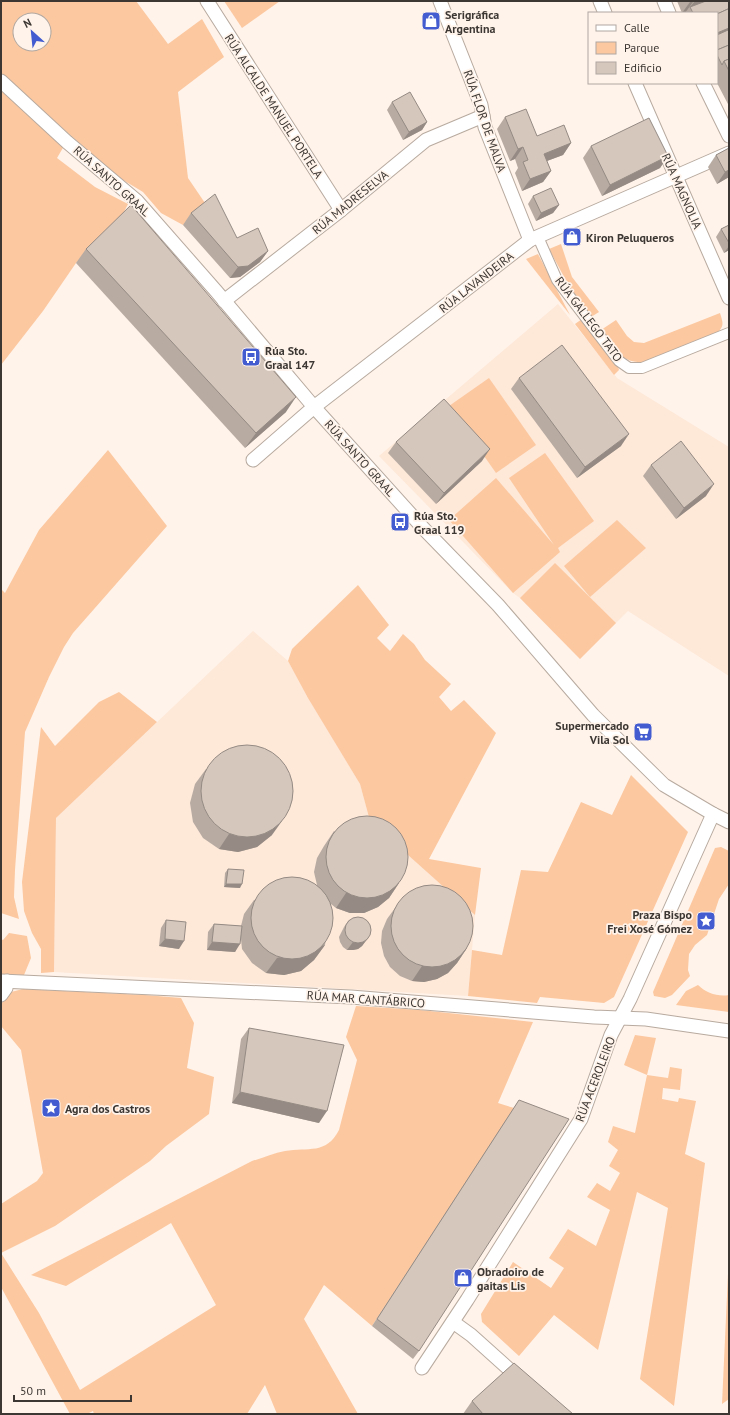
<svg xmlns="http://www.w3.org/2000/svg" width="730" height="1415" font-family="'PT Sans',sans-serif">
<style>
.built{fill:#fee8d8}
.green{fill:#fcc8a0;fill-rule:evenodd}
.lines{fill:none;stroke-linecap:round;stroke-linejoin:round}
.pedestrian-casing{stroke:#b8aa9f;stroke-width:12}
.minor-casing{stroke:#b8aa9f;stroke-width:15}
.pedestrian{stroke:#fff;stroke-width:10}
.minor{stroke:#fff;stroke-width:13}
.wall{fill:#b7aba2}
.shaded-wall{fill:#958b84}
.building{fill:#d5c7bc;stroke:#958b84}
.labels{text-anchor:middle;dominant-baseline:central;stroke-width:3.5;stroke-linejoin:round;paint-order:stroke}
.poi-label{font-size:12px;font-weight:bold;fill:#3d3733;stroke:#fff3ea;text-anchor:start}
.street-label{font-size:12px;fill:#3d3733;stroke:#fff3ea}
</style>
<rect width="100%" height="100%" fill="#fff3ea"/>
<g class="built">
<polygon points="558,304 617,378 729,447 729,676 628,611 580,659 520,598 513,593 379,456"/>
<polygon points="253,631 288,661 309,698 360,784 370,821 475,915 468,996 54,972 56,818"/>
</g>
<g class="green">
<path d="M1,1H136L168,44L202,19L224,57L178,92L188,178L207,206L183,225L161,213L143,192L118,177L1,74ZM20,20H44V44H20Z"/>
<polygon points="224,1 280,1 242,28"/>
<polygon points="1,88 64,146 57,158 95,187 128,204 120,220 76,263 43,311 1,365"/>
<polygon points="561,244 572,277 599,312 591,317 569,286 549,249"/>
<polygon points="538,254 570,315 526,259"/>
<path d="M720,313C723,323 725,326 716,334L646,362C620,364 615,348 601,330L616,320L627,336L634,342L644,343Z"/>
<polygon points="582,319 617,363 619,370 614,375 575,324"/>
<polygon points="489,378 536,445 496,473 449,406"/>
<polygon points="108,450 167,526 73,633 64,647 49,677 25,732 15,870 14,897 19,919 1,913 1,589 5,593 39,530"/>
<polygon points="545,453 594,521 558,548 560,552 513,593 449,520 496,478 554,545 509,478"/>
<polygon points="617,520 646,548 590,597 564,566"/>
<polygon points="555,563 616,623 580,659 520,598"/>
<polygon points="358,585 389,625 377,638 390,651 403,634 414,644 425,660 451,684 439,697 451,711 464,700 496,733 429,859 481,868 475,915 370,821 360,784 308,698 288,661 292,649"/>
<polygon points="119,692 157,722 56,818 54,972 41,973 41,949 32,933 24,911 22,882 41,727 55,746 99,702"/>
<polygon points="631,775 688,832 614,997 604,1003 540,997 537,1003 468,996 472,950 502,955 521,870 548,872 581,802 612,815"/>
<polygon points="721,847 729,851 729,884 719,899 707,935 695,945 689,954 688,970 690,976 672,995 665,998 654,996 653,992 715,848"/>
<polygon points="9,933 27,936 31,958 24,975 1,974 1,939 3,940"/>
<path d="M698,985C706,993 718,997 729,995V1012L676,1005L686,991Z"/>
<path d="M23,989L145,995L181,998L194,1023L187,1068L214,1077L209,1114L166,1146L150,1161L55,1226L1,1253L39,1313L80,1390L216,1305L171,1223L66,1286L31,1275L252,1161C263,1158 274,1153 285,1151C308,1147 326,1155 339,1130L357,1060L346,1037L356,1006L420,1010L533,1022L498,1103L514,1108L372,1326L324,1285L304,1319L358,1414H277L265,1385L247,1414H94L93,1411L87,1414H70L1,1287V1204L37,1181L43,1173L21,1050L1,1026V1004L11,992Z"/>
<polygon points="635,1035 656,1038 647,1075 668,1078 670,1067 682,1069 680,1090 663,1088 662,1099 678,1102 679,1098 696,1101 685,1154 705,1163 674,1406 640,1379 668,1208 637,1192 598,1350 554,1315 519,1356 482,1322 481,1314 513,1262 551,1288 564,1268 549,1258 568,1229 596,1246 610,1210 587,1197 597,1183 610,1191 620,1173 609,1166 618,1150 608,1142 613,1126 635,1133 647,1075 624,1065"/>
<polygon points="729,1252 729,1399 722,1404"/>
</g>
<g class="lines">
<defs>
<polyline id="pedestrian" points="538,237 557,280 619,361 629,368 642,368 729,333"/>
<g id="minor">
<polyline points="207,1 341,210"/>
<polyline points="440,1 481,105 485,127 530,240"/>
<polyline points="600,1 605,13"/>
<polyline points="664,1 669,13"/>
<polyline points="1,81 67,142 137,201 216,291 314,407 424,529 498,605 593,715 664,785 713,814 729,822"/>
<polyline points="635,83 729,298"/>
<polyline points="703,83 729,136"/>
<polyline points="224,301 341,210 426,140 483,116"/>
<polyline points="253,460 314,407 530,240 729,153"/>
<polyline points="1,981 351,997 594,1017 646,1019 729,1031"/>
<polyline points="1,995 6,988 7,981"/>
<polyline points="453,1322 471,1335 520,1379"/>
<polyline points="422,1368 467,1300 581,1119 611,1035 630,999 713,814"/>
</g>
</defs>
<use href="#pedestrian" class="pedestrian-casing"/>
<use href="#minor" class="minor-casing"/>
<use href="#pedestrian" class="pedestrian"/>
<use href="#minor" class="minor"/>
</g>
<g class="wall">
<polygon points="677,1 729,1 729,106 717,83 717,13 682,13"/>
<polygon points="392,102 427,122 422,130 403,140 387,110"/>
<polygon points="505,117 537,136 571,143 563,155 547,161 551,171 543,182 522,191 515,173 518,168 515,159 510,161 497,129"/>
<polygon points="591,146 668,156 660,168 602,196 583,158"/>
<polygon points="729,148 729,177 717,184 708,167 716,155"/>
<polygon points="533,196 559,205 553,213 536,221 528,204"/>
<polygon points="191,213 237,238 268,251 260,262 240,277 230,278 183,225"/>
<polygon points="729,225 729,250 724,253 716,237 721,229"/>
<polygon points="86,249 286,412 245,448 76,263"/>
<polygon points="519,378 621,446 577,478 511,389"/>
<polygon points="396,442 482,461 436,504 388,453"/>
<polygon points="651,465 706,496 676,519 643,476"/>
<polygon points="206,769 272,835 257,847 238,852 219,849 203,838 193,822 190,803 195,784"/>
<polygon points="334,831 399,883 389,898 378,907 364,913 350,913 336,908 331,904 325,945 314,960 301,971 284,975 266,973 252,963 242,949 241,939 235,952 207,950 208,932 214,924 241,926 244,914 254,900 317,885 314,872 317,858 324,846"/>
<polygon points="228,869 240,888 224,887 225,873"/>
<polygon points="398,904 467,948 457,963 448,973 437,979 424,982 412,981 400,976 390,967 384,956 381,943 382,931 387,919"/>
<polygon points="166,920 179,949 159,946 161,928"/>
<polygon points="349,920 368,938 362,946 358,949 353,950 347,950 343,947 340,942 339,937 344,927"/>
<polygon points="249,1028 319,1123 232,1103 241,1039"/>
<polygon points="519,1100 419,1351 413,1359 372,1326"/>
<polygon points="472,1401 573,1414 463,1414"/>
</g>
<g class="shaded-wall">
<polygon points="695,1 707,1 690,7"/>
<polygon points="690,2 693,2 685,13 682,13"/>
<polygon points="729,28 729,33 717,41 717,33"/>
<polygon points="427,122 422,130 403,140 409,132"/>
<polygon points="571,143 563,155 536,165 544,154"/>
<polygon points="523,147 515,159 510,161 518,149"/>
<polygon points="668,156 660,168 602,196 610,185"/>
<polygon points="729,170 729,177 717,184 725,172"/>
<polygon points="551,171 543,182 522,191 530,179"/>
<polygon points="559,205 553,213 536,221 541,213"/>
<polygon points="729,246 729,250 724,253"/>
<polygon points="268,251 260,262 240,277 230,278 238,267"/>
<polygon points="296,397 286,412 245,448 256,433"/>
<polygon points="629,434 621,446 577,478 585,467"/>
<polygon points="490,449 482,461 436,504 444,493"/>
<polygon points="714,484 706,496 676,519 684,508"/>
<polygon points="282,821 272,835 257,847 238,852 219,849 229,834"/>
<polygon points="399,883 389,898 378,907 364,913 350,913 336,908 346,893"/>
<polygon points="226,884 242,884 240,888 224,887"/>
<polygon points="368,938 362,946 358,949 353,950 347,950 353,942"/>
<polygon points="165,939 184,941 179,949 159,946"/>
<polygon points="212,942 240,944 235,952 207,950"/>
<polygon points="325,945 314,960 301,971 284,975 266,973 277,958"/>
<polygon points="467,948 457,963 448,973 437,979 424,982 412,981 422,966"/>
<polygon points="240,1092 327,1111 319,1123 232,1103"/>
</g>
<g class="building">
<polygon points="706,1 729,1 729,11 728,9 717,14 717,13 693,13 690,7"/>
<polygon points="728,9 729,11 729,28 717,33 717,14"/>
<polygon points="728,30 729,32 729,45 717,50 717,35"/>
<polygon points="729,45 729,59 724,61 722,65 717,55 717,50"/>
<polygon points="729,59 729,71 724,61"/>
<polygon points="410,92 427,122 409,132 392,102"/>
<polygon points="526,109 537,136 564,125 571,143 544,154 551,171 530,179 523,162 528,160 523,147 518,149 505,117"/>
<polygon points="649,118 668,156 610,185 591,146"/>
<polygon points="729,148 729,170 725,172 716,155"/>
<polygon points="551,188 559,205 541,213 533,196"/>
<polygon points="215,194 237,238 258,228 268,251 248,266 238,267 191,213"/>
<polygon points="131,205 296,397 256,433 86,249"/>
<polygon points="729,225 729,243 721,229"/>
<polygon points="562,345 629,434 585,467 519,378"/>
<polygon points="444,399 490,449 444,493 396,442"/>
<polygon points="681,441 714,484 684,508 651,465"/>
<circle cx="247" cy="791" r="46"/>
<circle cx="367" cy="857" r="41"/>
<polygon points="228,869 244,870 242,884 226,884"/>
<circle cx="292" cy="918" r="41"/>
<circle cx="432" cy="926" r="41"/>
<circle cx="358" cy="930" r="13"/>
<polygon points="166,920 186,922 184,941 165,939"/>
<polygon points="214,924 242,926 240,944 212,942"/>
<polygon points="249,1028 344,1045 327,1111 240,1092"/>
<polygon points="519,1100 569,1119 419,1351 377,1319"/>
<polygon points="514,1363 573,1414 483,1414 472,1401"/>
</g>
<defs>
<symbol id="shop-square" viewBox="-11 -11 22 22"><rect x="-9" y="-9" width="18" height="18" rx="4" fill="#435cd0" stroke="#fff3ea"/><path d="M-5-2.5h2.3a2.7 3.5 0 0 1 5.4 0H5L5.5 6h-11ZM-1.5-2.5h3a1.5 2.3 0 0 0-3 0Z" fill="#fff"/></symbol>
<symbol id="bus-square" viewBox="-11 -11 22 22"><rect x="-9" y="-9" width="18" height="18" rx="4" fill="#435cd0" stroke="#fff3ea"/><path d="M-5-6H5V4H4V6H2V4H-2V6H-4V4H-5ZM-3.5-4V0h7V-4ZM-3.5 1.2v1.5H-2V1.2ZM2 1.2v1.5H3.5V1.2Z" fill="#fff"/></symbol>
<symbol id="supermarket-square" viewBox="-11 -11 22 22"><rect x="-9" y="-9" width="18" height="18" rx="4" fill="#435cd0" stroke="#fff3ea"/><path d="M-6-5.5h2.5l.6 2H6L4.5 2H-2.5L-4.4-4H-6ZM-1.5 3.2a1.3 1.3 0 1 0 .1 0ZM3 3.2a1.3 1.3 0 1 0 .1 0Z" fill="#fff"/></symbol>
<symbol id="sight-square" viewBox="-11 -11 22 22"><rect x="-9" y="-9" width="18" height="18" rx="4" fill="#435cd0" stroke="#fff3ea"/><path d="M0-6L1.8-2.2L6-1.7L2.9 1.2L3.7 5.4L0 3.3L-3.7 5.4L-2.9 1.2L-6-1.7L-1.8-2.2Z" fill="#fff"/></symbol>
</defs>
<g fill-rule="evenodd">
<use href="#shop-square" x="420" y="10" width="22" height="22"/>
<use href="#shop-square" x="561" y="226" width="22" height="22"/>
<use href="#bus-square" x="240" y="346" width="22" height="22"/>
<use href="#bus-square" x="389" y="511" width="22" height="22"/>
<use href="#supermarket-square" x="632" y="721" width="22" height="22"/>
<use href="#sight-square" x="695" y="910" width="22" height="22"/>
<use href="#sight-square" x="40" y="1097" width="22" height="22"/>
<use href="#shop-square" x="452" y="1267" width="22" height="22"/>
</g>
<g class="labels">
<g class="poi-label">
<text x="445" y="14">Serigráfica<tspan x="445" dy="14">Argentina</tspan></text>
<text x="586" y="237">Kiron Peluqueros</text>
<text x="265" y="350">Rúa Sto.<tspan x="265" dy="14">Graal 147</tspan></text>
<text x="414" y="515">Rúa Sto.<tspan x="414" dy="14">Graal 119</tspan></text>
<text x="629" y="725" text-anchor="end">Supermercado<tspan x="629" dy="14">Vila Sol</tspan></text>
<text x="692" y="914" text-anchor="end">Praza Bispo<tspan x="692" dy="14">Frei Xosé Gómez</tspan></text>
<text x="65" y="1108">Agra dos Castros</text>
<text x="477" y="1271">Obradoiro de<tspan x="477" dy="14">gaitas Lis</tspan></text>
</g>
<g class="street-label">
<text transform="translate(274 106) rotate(57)">RÚA ALCALDE MANUEL PORTELA</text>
<text transform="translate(485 121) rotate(71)">RÚA FLOR DE MALVA</text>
<text transform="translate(112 181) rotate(42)">RÚA SANTO GRAAL</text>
<text transform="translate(682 191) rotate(66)">RÚA MAGNOLIA</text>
<text transform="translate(350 202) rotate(-39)">RÚA MADRESELVA</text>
<text transform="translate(476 282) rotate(-38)">RÚA LAVANDEIRA</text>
<text transform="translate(589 319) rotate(53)">RÚA GALLEGO TATO</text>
<text transform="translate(360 458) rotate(48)">RÚA SANTO GRAAL</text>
<text transform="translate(366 999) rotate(4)">RÚA MAR CANTÁBRICO</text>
<text transform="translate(595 1079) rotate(-69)">RÚA ACEROLEIRO</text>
</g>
</g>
<rect width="730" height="1415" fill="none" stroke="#3d3733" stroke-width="4"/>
<rect x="588" y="12" width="130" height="72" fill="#fff3ea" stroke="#b1a8a1"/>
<rect x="596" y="25" width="20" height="6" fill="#ffffff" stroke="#b1a8a1"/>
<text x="624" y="32" font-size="12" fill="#3d3733">Calle</text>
<rect x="596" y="42" width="20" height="12" fill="#fcc8a0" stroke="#b1a8a1"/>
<text x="624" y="52" font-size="12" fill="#3d3733">Parque</text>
<rect x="596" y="62" width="20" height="12" fill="#d5c7bc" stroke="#b1a8a1"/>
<text x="624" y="72" font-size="12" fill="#3d3733">Edificio</text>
<g transform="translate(32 32) rotate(333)"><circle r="19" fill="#fff3ea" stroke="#b1a8a1"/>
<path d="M0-3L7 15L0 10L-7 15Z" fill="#435cd0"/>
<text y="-6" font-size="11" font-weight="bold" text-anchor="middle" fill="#3d3733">N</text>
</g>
<path d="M14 1395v6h117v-6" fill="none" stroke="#3d3733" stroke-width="2"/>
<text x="20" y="1395" font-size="12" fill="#3d3733" stroke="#fff3ea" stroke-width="3" paint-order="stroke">50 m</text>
</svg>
